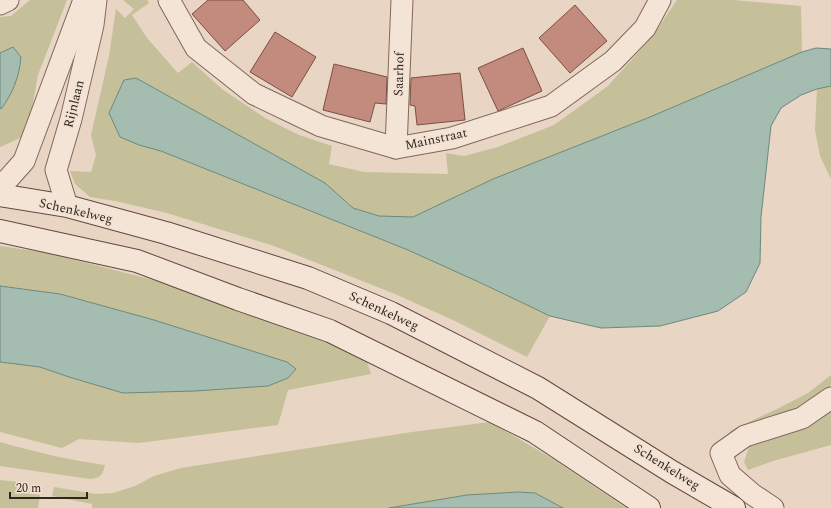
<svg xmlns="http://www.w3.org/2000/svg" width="831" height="508" font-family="Spectral,serif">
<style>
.green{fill:#c5c099}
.water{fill:#a5bcb0;stroke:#6d897c}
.building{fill:#c28b7d;stroke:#7d4f45}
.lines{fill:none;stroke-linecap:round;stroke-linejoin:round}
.street-casing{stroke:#81675c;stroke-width:23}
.secondary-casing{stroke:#62493f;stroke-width:24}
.street{stroke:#f4e4d6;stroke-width:21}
.secondary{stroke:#f4e4d6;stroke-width:22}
.labels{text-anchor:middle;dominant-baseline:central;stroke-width:3;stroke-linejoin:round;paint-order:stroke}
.street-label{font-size:13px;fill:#32241e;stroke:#f1e1d2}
</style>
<rect width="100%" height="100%" fill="#e8d5c3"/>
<g class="green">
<polygon points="30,0 67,0 38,75 27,135 0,147 0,109 2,108 13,47 0,53 0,17 11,16"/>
<polygon points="123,0 147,0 149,3 132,15 147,38 178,73 192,62 222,89 265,118 299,135 332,146 329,164 364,172 448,174 446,153 464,156 498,147 554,125 608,86 652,37 677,0 733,0 801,6 802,52 650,117 493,179 413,217 379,216 353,208 325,183 136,78 124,80 139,145 161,151 408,250 481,283 550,316 527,357 455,321 395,294 274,246 167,213 115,201 90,197 75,184 70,171 91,172 96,155 91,135 109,56 116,9 125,18 134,9"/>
<polygon points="831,86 831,179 820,156 815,130 817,89"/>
<polygon points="0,246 49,253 153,280 224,300 315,333 366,358 371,374 288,390 278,425 139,443 79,439 62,448 0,432 0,362 40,367 69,377 123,393 287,362 154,320 60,294 0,286"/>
<polygon points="831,375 831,445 773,461 748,470 744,462 749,447 730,431 779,408 808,393"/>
<polygon points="490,422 553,459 626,508 563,508 535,493 518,492 467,495 389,508 92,508 92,504 52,496 54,487 96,494 113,493 135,486 154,476 181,468 412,432"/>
<path d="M0,442C35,452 69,460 105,465C103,475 100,478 90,479L0,466Z"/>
<polygon points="0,480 18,482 16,492 40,495 38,508 0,508"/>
</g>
<g class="water">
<path d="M13,47L21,57C19,78 13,92 2,108L0,109V53Z"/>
<polygon points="816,48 831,49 831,86 817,89 801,95 781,108 771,126 761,217 760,263 746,292 718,311 660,326 601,328 550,316 481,283 408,250 161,151 139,145 120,137 109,113 124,80 136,78 325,183 353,208 379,216 413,217 493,179 650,117 802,52"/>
<polygon points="0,286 60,294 154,320 287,362 296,369 288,378 268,386 195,391 123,393 69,377 40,367 0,362"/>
<polygon points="518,492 535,493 563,508 389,508 467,495"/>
</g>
<g class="building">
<polygon points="208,0 243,0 260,20 225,51 192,14"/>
<polygon points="575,5 607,41 570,73 539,38"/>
<polygon points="275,32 316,57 292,97 250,72"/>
<polygon points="523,48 542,91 498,111 478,68"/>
<polygon points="334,64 387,77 386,104 375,103 370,122 323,110"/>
<polygon points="460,73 465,120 417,125 415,106 410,105 411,78"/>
</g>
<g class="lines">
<defs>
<g id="street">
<polyline points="169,0 196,48 254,94 321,126 396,148 452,138 551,106 613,61 645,28 660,0"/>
<polyline points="0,4 8,0"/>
<polyline points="396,148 402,0"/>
<polyline points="0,188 24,161 84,0"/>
<polyline points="67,206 56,170 71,119 93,25 96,0"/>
<polyline points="773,508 752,494 730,475 721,453 745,436 802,418 831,398"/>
</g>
<g id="secondary">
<polyline points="0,195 67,206 166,233 308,278 391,313 538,388 672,472 734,508"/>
<polyline points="0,231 137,261 238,299 330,331 535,432 649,508"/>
</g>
</defs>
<use href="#street" class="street-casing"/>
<use href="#secondary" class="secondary-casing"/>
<use href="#street" class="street"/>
<use href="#secondary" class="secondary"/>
</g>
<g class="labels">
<g class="street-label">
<text transform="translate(399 74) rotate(-88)">Saarhof</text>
<text transform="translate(74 104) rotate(-76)">Rijnlaan</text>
<text transform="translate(436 139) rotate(-12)">Mainstraat</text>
<text transform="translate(76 211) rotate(13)">Schenkelweg</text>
<text transform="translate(384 311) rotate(25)">Schenkelweg</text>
<text transform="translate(667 467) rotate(32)">Schenkelweg</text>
</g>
</g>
<path d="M10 492v6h77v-6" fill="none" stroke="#32241e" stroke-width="2"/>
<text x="16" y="492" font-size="12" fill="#32241e" stroke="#f1e1d2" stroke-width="3" paint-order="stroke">20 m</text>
</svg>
